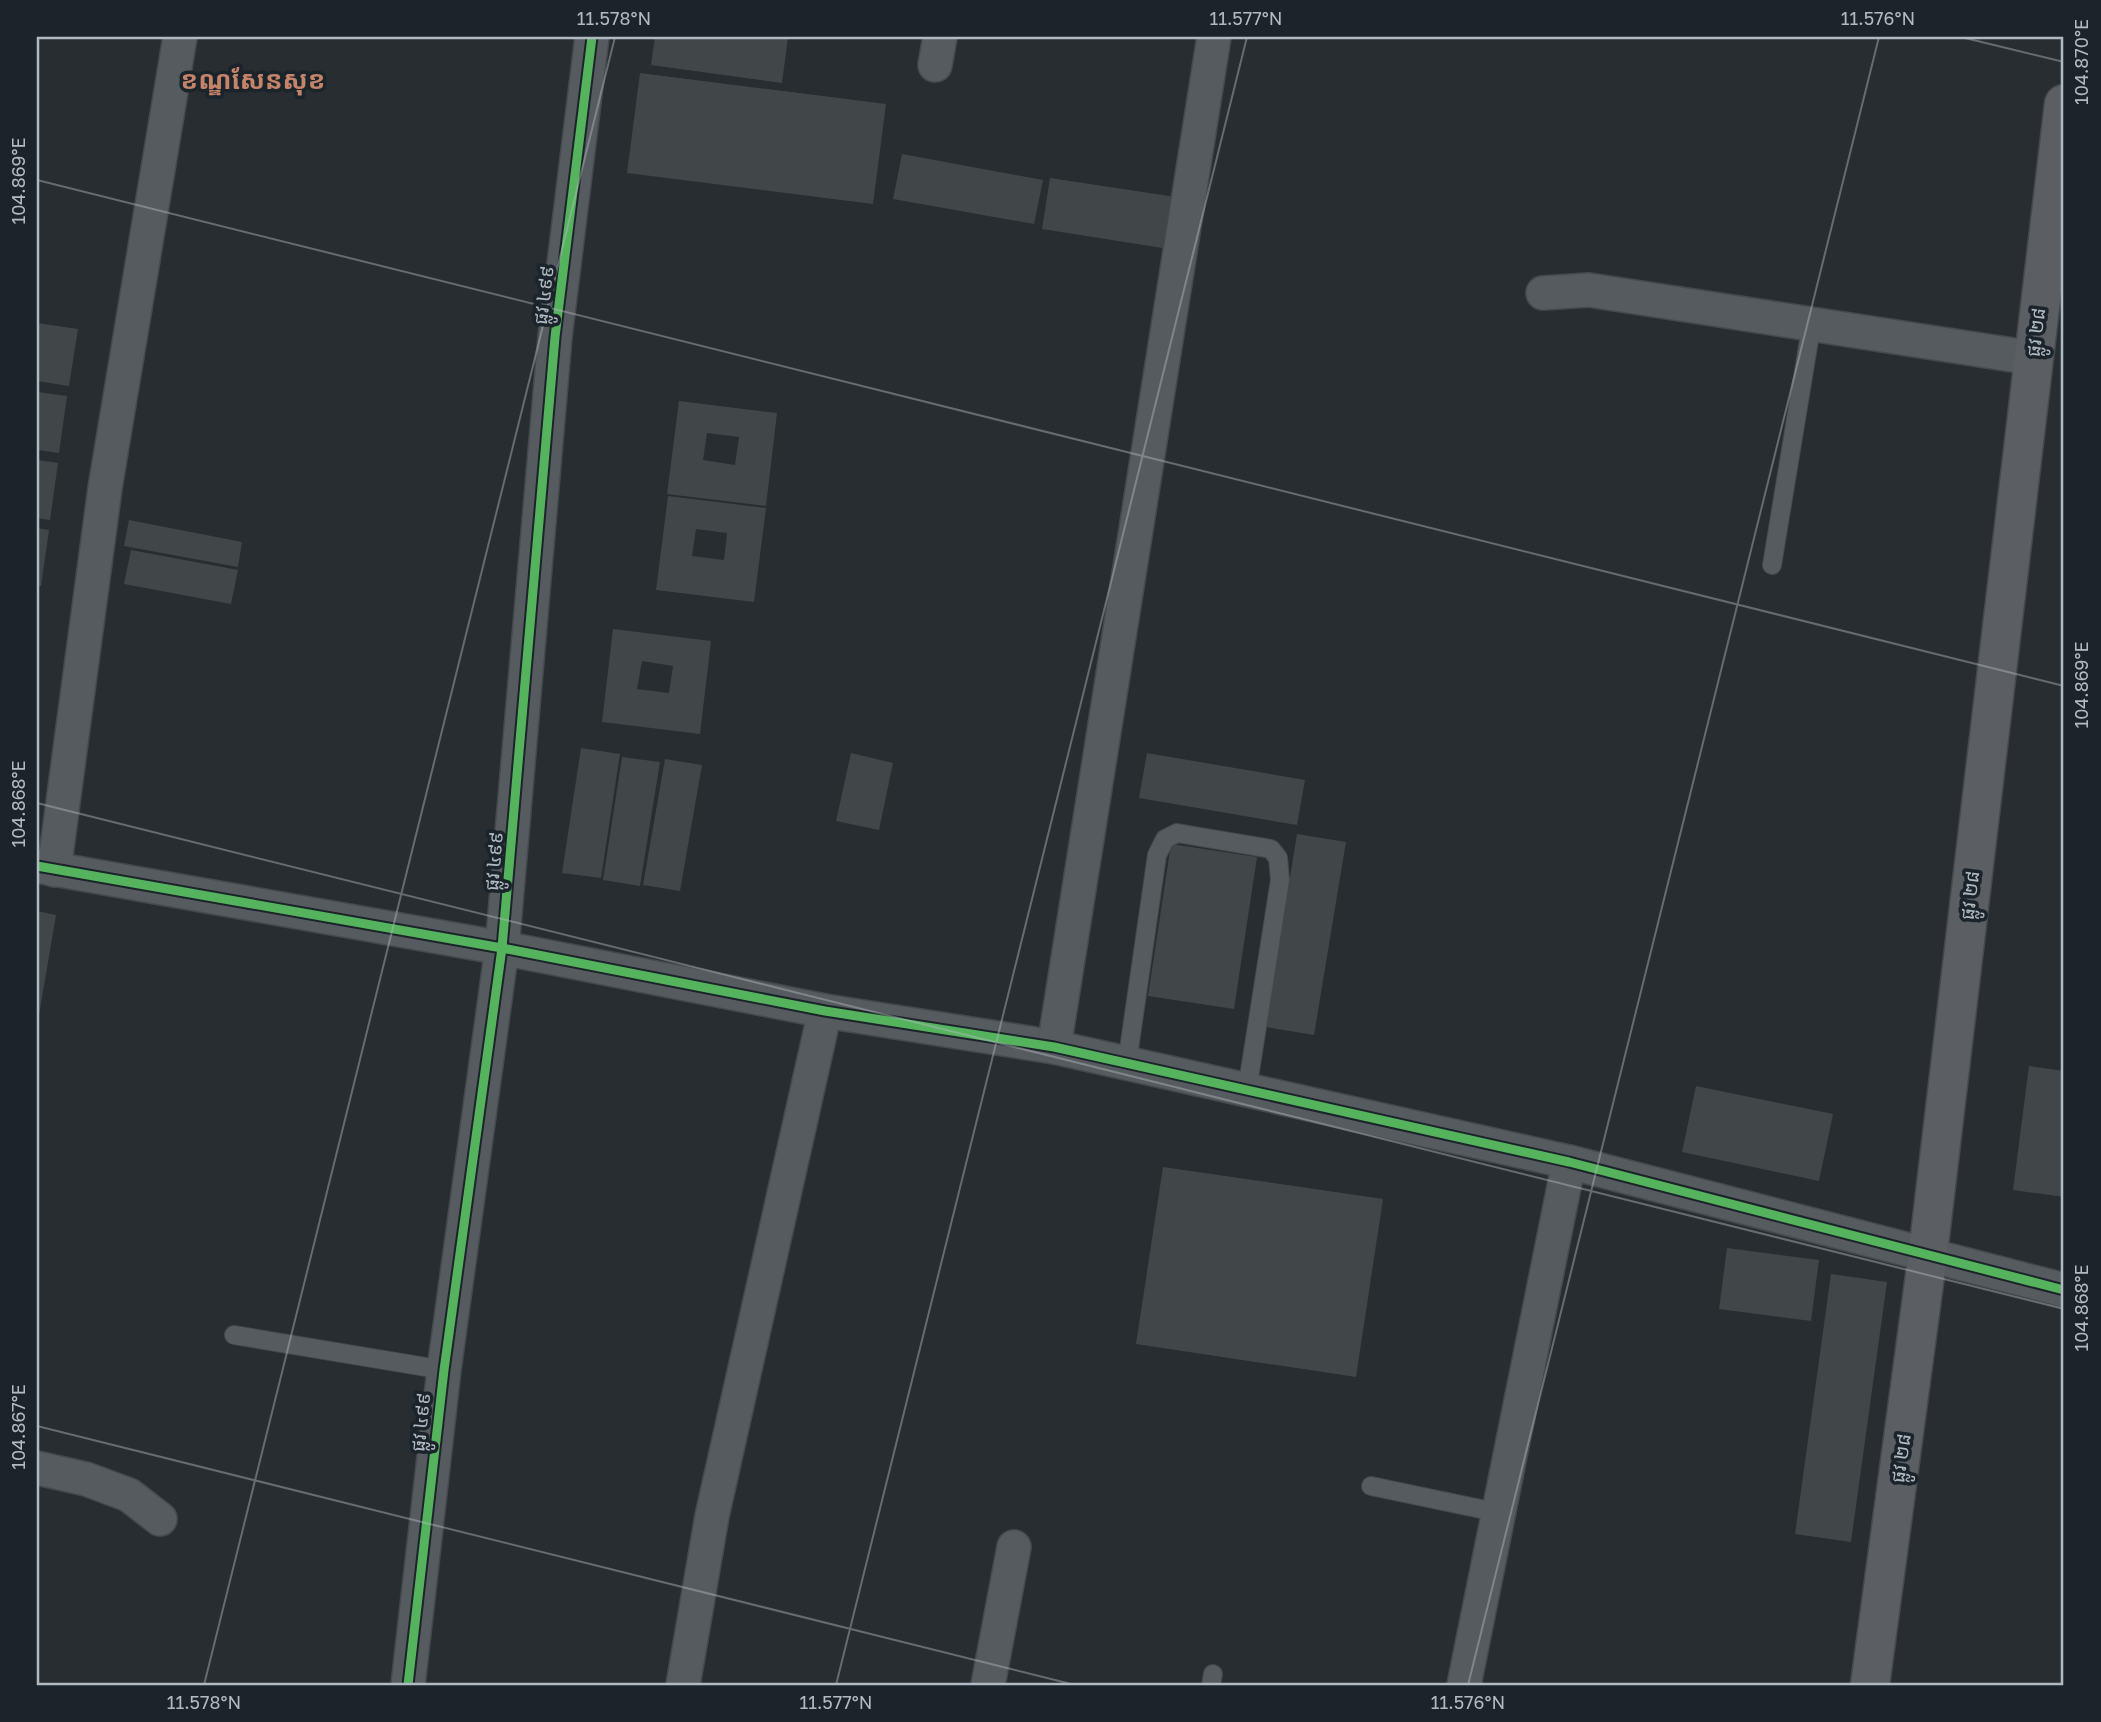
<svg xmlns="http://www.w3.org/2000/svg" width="2101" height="1722" font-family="'Golos Text','Noto Sans Khmer',sans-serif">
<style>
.building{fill:#414649;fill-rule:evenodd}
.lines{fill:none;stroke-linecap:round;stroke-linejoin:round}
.lane-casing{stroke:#44494c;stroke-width:20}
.street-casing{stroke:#44494c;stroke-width:36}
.secondary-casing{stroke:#44494c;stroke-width:41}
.lane{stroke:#565b60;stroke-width:18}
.street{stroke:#565b60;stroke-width:33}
.secondary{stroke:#5b5f64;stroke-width:38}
.cycleway-casing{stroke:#1c242b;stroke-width:13}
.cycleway{stroke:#56b35d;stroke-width:9}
.ticks{fill:none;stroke:#b1bac2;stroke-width:2;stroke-opacity:0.45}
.labels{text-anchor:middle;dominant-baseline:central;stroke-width:7;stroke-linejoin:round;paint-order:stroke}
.street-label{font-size:19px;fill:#b1bac2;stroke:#1c242b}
.district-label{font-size:26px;font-weight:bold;fill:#c58369;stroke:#1c242b}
.neatline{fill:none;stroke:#b1bac2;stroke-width:2.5}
.ticks-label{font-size:18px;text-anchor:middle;fill:#b1bac2}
</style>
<rect width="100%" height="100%" fill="#272d31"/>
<g class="building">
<polygon points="655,37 788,37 782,83 651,65"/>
<polygon points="640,73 886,104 873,204 627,173"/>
<polygon points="902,154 1043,180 1034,224 893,199"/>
<polygon points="1050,178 1176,197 1169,249 1042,229"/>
<polygon points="37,323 78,329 69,386 37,381"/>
<polygon points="37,392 67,396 59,453 37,450"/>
<path d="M679,401L777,413L766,506L667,494ZM707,433L739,437L735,465L703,460Z"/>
<polygon points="37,460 58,463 50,520 37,518"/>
<path d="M668,496L766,508L754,602L656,590ZM696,529L727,533L724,560L692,556Z"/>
<polygon points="129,520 242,542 238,567 124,546"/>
<polygon points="37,528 49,530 41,586 37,586"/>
<polygon points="131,550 238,570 231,604 124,584"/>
<path d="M613,629L711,641L700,734L602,722ZM642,661L673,666L669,693L637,689Z"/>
<polygon points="581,748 620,754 601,878 562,873"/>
<polygon points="851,753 893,763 879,830 836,821"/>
<polygon points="1147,753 1305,780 1297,825 1139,798"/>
<polygon points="622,757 660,762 640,886 603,880"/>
<polygon points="665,759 702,765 680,891 643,885"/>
<polygon points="1297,834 1346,842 1314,1035 1266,1027"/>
<polygon points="1171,844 1257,857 1234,1009 1148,996"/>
<polygon points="37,911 56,915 38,1021 37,1021"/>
<polygon points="2029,1066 2064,1071 2064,1197 2013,1190"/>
<polygon points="1696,1086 1833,1114 1819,1181 1682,1152"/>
<polygon points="1163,1167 1383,1199 1356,1377 1136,1344"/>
<polygon points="1727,1248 1819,1260 1811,1321 1719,1309"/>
<polygon points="1831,1274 1887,1282 1851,1542 1795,1534"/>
</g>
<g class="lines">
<defs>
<g id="lane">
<polyline points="1772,565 1812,322"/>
<polyline points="1127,1063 1157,855 1165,839 1177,833 1271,849 1278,858 1280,880 1247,1090"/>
<polyline points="234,1335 444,1370"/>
<polyline points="1371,1486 1500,1513"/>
<polyline points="1211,1685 1213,1674"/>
</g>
<g id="street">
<polyline points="935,65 940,37"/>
<polyline points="1543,293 1589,290 2032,358"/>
<polyline points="37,866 502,948 825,1011 1054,1047 1569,1162 2064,1290"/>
<polyline points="54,870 105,488 180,37"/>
<polyline points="1054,1047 1214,37"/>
<polyline points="37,1468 86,1479 129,1495 160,1519"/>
<polyline points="408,1685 444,1370 502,948 555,337 592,37"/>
<polyline points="683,1685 712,1516 825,1011"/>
<polyline points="988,1685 1014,1547"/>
<polyline points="1464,1685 1569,1162"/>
</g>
<polyline id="secondary" points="1870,1685 1928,1253 2064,104"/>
</defs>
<use href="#lane" class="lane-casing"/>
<use href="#street" class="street-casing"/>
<use href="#secondary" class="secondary-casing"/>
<use href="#lane" class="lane"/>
<use href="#street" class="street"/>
<use href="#secondary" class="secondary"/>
<defs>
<g id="cycleway">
<polyline points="37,866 502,948 825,1011 1054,1047 1569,1162 2064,1290"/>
<polyline points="408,1685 444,1370 502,948 555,337 592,37"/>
</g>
</defs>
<use href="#cycleway" class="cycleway-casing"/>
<use href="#cycleway" class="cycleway"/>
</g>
<path class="ticks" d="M1961,37L2064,62M37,180L2064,686M37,803L2064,1309M37,1426L1075,1685M204,1685L615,37M836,1685L1247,37M1468,1685L1879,37"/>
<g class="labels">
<g class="street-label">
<text transform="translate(543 295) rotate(-83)">ផ្លូវ ៤៩៩</text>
<text transform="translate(2035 332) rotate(-83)">ផ្លូវ ២៨</text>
<text transform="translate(493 861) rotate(-85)">ផ្លូវ ៤៩៩</text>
<text transform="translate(1969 895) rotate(-83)">ផ្លូវ ២៨</text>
<text transform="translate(420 1422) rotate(-84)">ផ្លូវ ៤៩៩</text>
<text transform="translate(1900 1458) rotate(-82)">ផ្លូវ ២៨</text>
</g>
<g class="district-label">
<text x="253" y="79">ខណ្ឌសែនសុខ</text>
</g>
</g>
<rect width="2101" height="1722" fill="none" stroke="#1c242b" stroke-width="77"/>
<rect x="38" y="38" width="2024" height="1646" class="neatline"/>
<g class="ticks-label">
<text x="614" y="25">11.578°N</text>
<text x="1246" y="25">11.577°N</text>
<text x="1878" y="25">11.576°N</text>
<text transform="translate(2082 62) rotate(-90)" y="6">104.870°E</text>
<text transform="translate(19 181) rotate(-90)" y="6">104.869°E</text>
<text transform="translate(2082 685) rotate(-90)" y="6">104.869°E</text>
<text transform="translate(19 804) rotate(-90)" y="6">104.868°E</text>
<text transform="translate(2082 1308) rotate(-90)" y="6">104.868°E</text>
<text transform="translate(19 1427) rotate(-90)" y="6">104.867°E</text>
<text x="204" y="1709">11.578°N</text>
<text x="836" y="1709">11.577°N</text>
<text x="1468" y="1709">11.576°N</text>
</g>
</svg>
